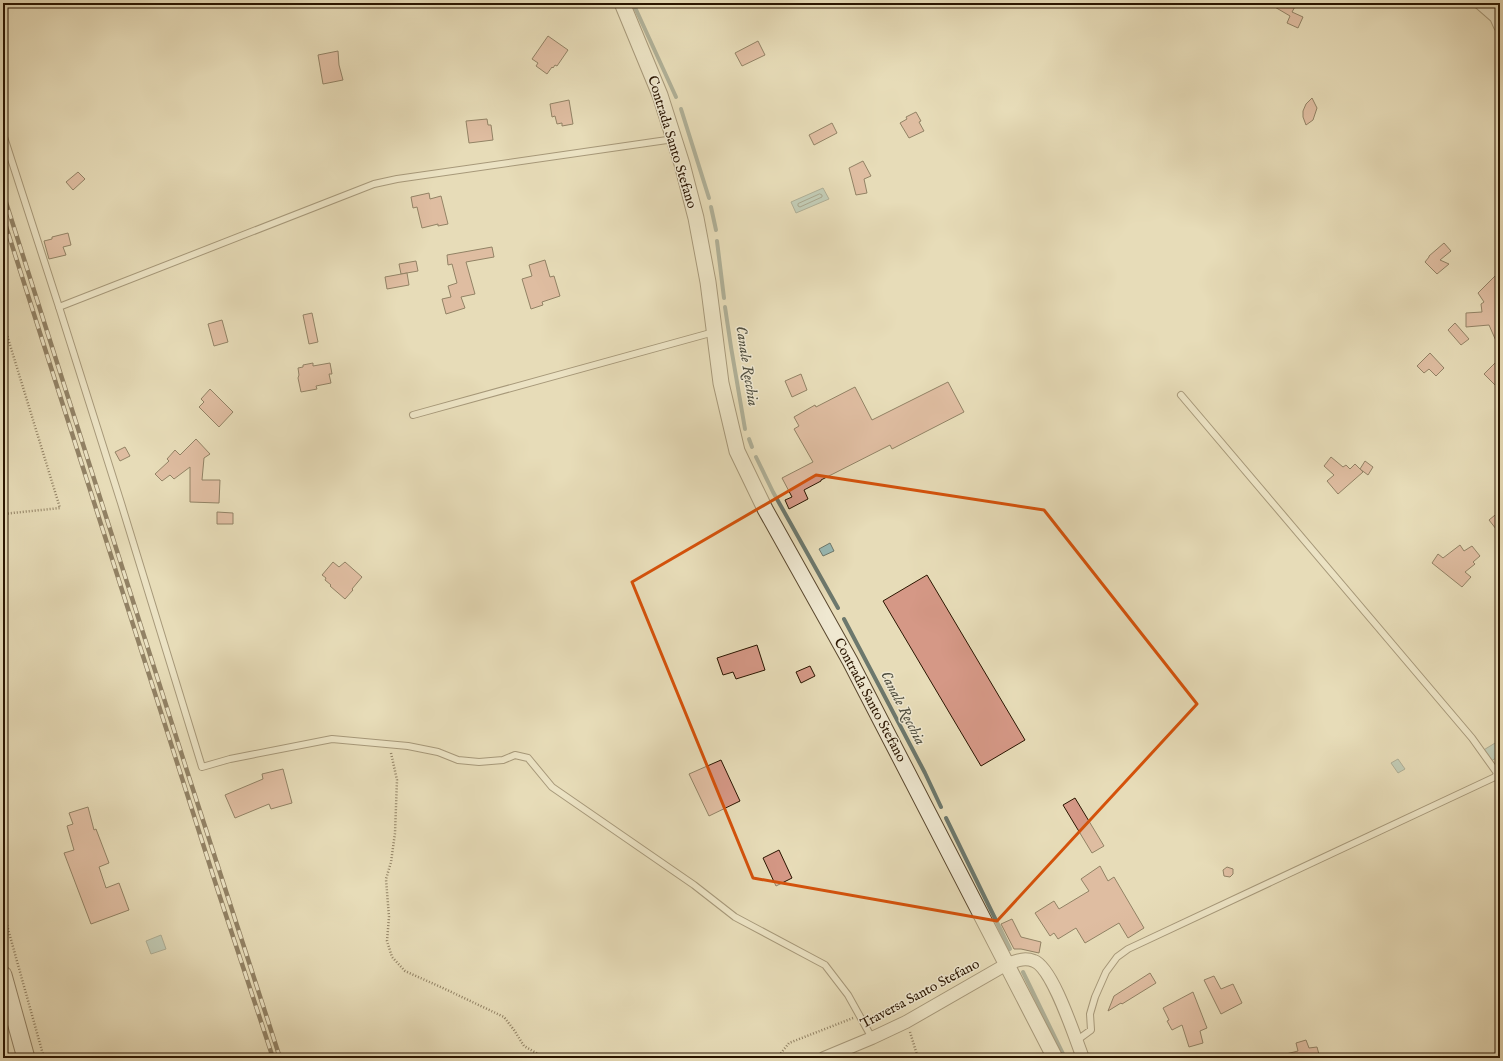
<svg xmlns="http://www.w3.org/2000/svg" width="1503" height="1061" font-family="'IM FELL English',serif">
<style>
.water{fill:#98bab6;stroke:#6c786d}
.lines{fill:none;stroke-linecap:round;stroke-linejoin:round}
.shore{stroke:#61685b;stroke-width:1}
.stream{stroke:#6c786d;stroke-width:4}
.building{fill:#d59886;stroke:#2a1500}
.service-casing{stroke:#59472e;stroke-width:8}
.minor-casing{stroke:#59472e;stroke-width:14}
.tertiary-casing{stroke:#59472e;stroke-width:17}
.secondary-casing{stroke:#2a1500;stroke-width:19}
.path{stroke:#2a1500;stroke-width:2.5;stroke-dasharray:1 2;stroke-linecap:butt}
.service{stroke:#efe8d1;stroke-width:6}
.minor{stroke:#efe8d1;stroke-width:12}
.tertiary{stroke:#efe8d1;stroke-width:15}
.secondary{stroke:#efe8d1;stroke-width:17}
.rail-casing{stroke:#2a1500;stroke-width:4.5}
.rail{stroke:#efe8d1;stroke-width:3;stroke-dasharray:9;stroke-linecap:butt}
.marked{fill:none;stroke:#d5520b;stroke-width:3;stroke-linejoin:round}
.labels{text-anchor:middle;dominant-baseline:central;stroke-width:3;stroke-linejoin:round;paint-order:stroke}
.street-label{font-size:14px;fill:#2a1500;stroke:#efe8d1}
.water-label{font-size:15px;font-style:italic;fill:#504f40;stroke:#efe8d1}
</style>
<rect width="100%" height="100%" fill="#e7dcb8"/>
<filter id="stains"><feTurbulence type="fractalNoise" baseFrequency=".005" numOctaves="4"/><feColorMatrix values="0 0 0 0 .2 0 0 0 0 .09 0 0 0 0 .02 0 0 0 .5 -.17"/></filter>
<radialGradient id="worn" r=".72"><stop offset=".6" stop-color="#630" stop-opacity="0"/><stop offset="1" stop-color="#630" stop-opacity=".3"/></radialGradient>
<g class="water">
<polygon points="823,188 829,199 796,213 791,202"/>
<polygon points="830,543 834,551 823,556 819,549"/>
<polygon points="1500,740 1500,756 1489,762 1482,751"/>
<polygon points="1398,759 1405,769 1398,773 1391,763"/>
<polygon points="161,935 166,949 151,954 146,941"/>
</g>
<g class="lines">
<polygon class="shore" points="820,194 822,195 822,197 800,207 798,206 798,204"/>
<g class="stream">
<polyline points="633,3 676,97"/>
<polyline points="681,109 709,198"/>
<polyline points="711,207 716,230"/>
<polyline points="717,241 724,298"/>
<polyline points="725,307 731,347 745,429"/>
<polyline points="749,439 752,447"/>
<polyline points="756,457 773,492 838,608"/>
<polyline points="844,619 925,773 941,807"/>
<polyline points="946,818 1010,949"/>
<polyline points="1023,972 1065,1058"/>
</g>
</g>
<g class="building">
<polygon points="1268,3 1297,3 1292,12 1303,17 1298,28 1287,23 1290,16"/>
<polygon points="548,36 568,50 557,66 555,65 553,68 552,67 547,74 536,66 538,63 532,59"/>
<polygon points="758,41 765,55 742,66 735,53"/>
<polygon points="338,51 339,65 343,80 323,84 318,55"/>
<polygon points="1312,98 1317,108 1313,120 1306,125 1303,117 1303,111 1306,104"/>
<polygon points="569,100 573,124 562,126 562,123 557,124 555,116 552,117 550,104"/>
<polygon points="916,112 921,121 919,122 924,131 909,138 900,123 907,119 906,117"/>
<polygon points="487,119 488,125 491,125 493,140 469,143 466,121"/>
<polygon points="832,123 837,133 814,145 809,135"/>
<polygon points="863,161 871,176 864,179 867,193 856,195 849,168"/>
<polygon points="78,172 85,179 73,190 66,182"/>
<polygon points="429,193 430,199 441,196 448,224 438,226 438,224 422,228 417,207 413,208 411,197"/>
<polygon points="68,233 71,245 63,247 66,255 49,259 44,241 52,239 52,237"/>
<polygon points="1444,243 1451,251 1440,260 1449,264 1437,274 1425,262 1429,257 1429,256"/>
<polygon points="492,247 494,257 466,262 475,294 461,297 465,308 446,314 442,299 451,297 448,286 457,283 452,264 448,265 447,255"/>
<polygon points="545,260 550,277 554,276 560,296 542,302 543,305 531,309 522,279 532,276 529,265"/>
<polygon points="416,261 418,271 401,274 399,264"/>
<polygon points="1500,271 1500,350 1489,325 1466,327 1466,313 1482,312 1481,304 1484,302 1478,293"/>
<polygon points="407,273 409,285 387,289 385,277"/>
<polygon points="312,313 318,342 309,344 303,315"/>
<polygon points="222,320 228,342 214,346 208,324"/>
<polygon points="1455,323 1469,339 1461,345 1448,330"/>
<polygon points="1430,353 1444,368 1436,376 1429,369 1424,373 1417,366"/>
<polygon points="1500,358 1500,390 1484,374"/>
<polygon points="313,363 313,366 330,363 332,374 329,374 331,383 316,386 317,389 301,392 298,378 299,375 298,368 303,367 303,365"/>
<polygon points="801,374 807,390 792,397 785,381"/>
<polygon points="948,382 964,412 892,449 890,445 821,480 821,481 804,490 808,499 789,509 785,500 792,497 782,478 813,462 794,429 799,426 794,417 815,405 816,407 855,387 872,420"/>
<polygon points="210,389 233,412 219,427 199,407 204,402 201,399"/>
<polygon points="196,439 210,454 204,458 202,480 220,480 219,503 190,502 190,467 174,479 170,475 162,481 155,474 169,461 167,459 175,450 180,455"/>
<polygon points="125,447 130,456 120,461 115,452"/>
<polygon points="1331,457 1343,467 1346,465 1350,469 1355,464 1363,472 1338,494 1327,481 1334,475 1324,466"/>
<polygon points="1365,461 1373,467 1368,475 1360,469"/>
<polygon points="1500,511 1500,534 1489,520"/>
<polygon points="217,512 233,513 233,524 217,524"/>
<polygon points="1460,545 1464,551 1472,546 1480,556 1473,562 1475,564 1465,572 1471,577 1462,587 1432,563 1438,554 1443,558"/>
<polygon points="333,562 339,567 345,562 362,577 352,589 353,590 345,599 330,586 331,585 325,580 326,578 322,575"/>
<polygon points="927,575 1025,740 981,766 883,601"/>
<polygon points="757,645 765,670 736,679 733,672 723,675 717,658"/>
<polygon points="810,666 815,676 801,683 796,672"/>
<polygon points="721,760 740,801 709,816 689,774"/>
<polygon points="283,769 292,803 271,809 269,804 235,818 225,795 263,779 262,774"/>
<polygon points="1075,798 1104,846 1092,853 1063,805"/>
<polygon points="88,807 94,830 96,829 109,863 99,867 106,888 119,883 129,910 91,924 64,853 74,850 67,826 73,824 69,813"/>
<polygon points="779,850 792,878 776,886 763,858"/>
<polygon points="1100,866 1108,881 1114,877 1144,928 1128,938 1119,923 1085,943 1076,928 1058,939 1054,933 1050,936 1035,913 1054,901 1059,909 1089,891 1081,879"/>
<polygon points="1227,867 1233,869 1233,874 1230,877 1224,876 1223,870"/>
<polygon points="1012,919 1021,937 1041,942 1039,953 1021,949 1014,949 1001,924"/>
<polygon points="1150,973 1156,983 1122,1004 1121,1003 1108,1011 1114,996"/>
<polygon points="1214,976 1221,989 1233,984 1242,1003 1221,1014 1204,980"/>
<polygon points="1193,992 1207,1028 1200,1031 1203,1043 1189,1047 1182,1025 1172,1030 1167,1021 1169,1020 1163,1008"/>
<polygon points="1306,1040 1309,1048 1317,1047 1320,1058 1286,1058 1286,1054 1298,1051 1296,1043"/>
</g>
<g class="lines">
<defs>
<g id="service">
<polyline points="3,134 59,307"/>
<polyline points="674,139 397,179 374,184 59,307 121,503 202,767 230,759 332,739 408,746 438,752 458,760 479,762 503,760 515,755 528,758 552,787 694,885 735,917 825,965 848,995 872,1038"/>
<polyline points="413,415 714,332"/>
<polyline points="1076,1041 1091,1030 1090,1014 1095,997 1106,972 1117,957 1128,949 1495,777 1497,773 1472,738 1181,395"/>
</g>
<g id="minor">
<polyline points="1480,3 1496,17 1500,26"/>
<path d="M824,1058L872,1038L906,1022L1007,964C1016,961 1024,957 1034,961C1053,968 1075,1038 1083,1058"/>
</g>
<polyline id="tertiary" points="622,3 660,95 682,164 696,218 708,282 721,383 737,451 765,509 850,661 1055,1058"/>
<polyline id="secondary" points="3,975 26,1058"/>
</defs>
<use href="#service" class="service-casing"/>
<use href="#minor" class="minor-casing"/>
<use href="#tertiary" class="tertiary-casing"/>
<use href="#secondary" class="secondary-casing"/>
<g class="path">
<polyline points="3,322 60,508 3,514"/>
<polyline points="391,753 397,780 395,833 391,862 386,879 389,917 387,941 392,957 405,971 445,989 504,1017 514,1030 524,1046 538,1054 552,1058"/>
<polyline points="3,911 44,1058"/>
<polyline points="949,982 969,971"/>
<polyline points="872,1019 906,1006"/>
<polyline points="910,1032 918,1058"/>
<polyline points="777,1058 789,1043 853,1018"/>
</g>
<use href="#service" class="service"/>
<use href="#minor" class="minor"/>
<use href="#tertiary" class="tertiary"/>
<use href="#secondary" class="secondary"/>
<defs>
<g id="rail">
<polyline points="3,193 188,774 280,1058"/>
<polyline points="3,217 218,891 273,1058"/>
</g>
</defs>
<use href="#rail" class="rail-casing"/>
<use href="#rail" class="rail"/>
</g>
<path d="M0 0H1503V1061H0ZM816,475L1044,510L1197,704L997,921L753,878L632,582Z" fill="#e7dcb8" fill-opacity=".55" fill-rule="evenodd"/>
<path class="marked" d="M816,475L1044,510L1197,704L997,921L753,878L632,582Z"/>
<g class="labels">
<g class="street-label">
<text transform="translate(672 142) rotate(73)">Contrada Santo Stefano</text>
<text transform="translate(870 700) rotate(62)">Contrada Santo Stefano</text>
<text transform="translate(920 994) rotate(-28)">Traversa Santo Stefano</text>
</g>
<g class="water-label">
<text transform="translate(747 366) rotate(81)">Canale Recchia</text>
<text transform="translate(903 708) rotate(63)">Canale Recchia</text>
</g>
</g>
<rect width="1503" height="1061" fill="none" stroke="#e7dcb8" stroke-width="16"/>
<rect x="4" y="4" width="1495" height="1053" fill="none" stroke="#2a1500" stroke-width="2"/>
<rect x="8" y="8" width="1487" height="1045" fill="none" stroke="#2a1500"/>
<rect width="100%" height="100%" filter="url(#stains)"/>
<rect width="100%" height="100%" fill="url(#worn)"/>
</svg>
